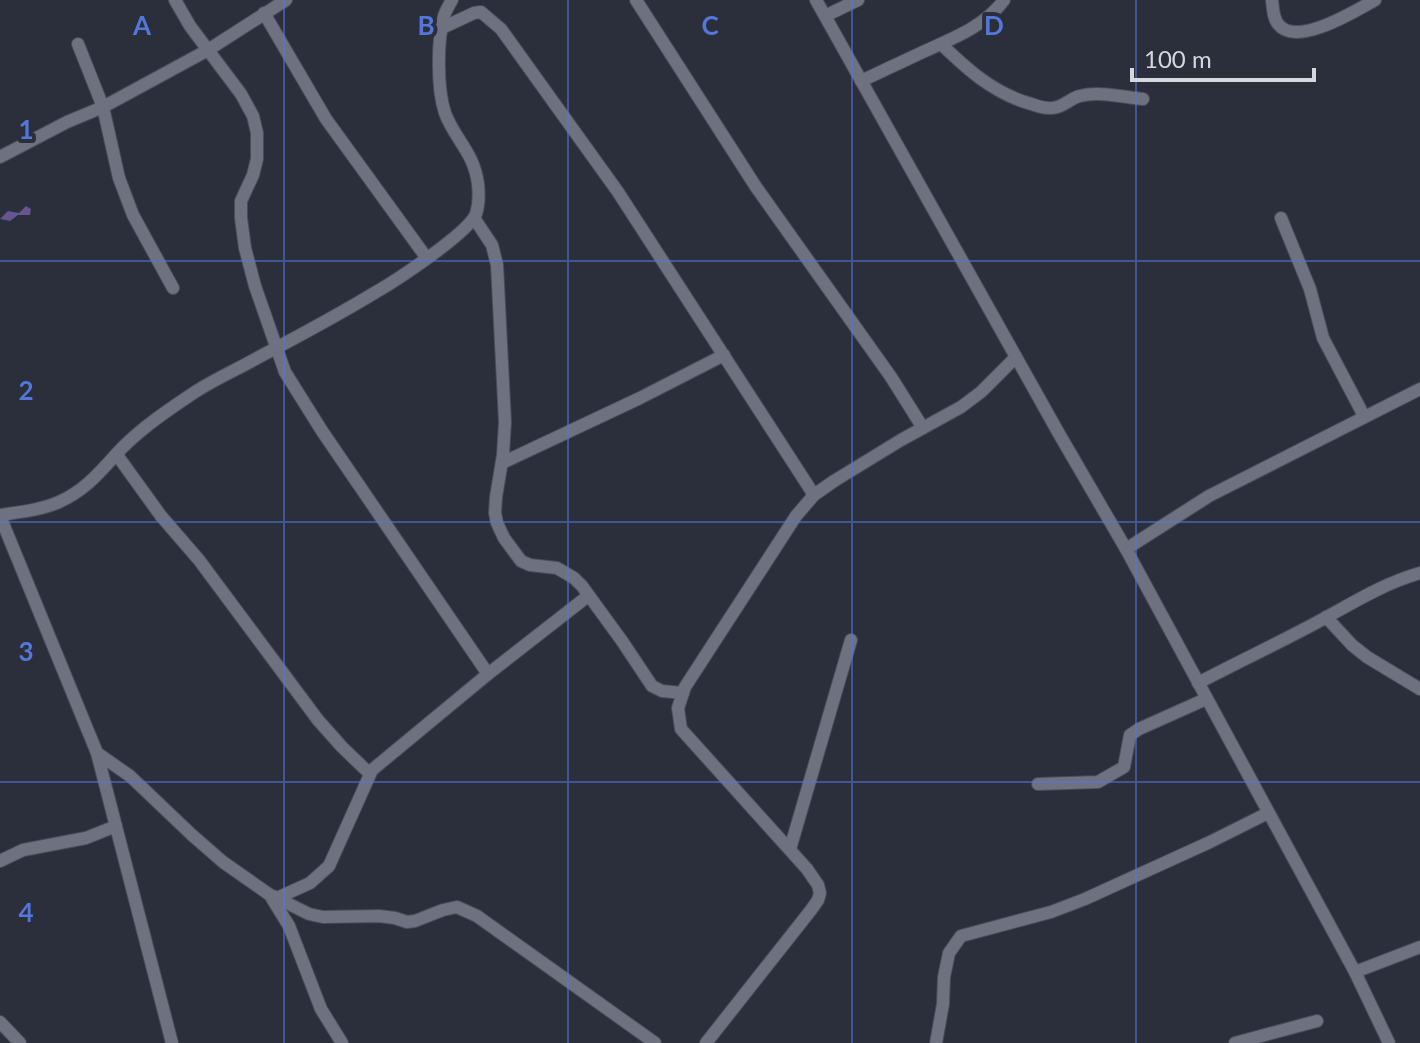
<svg xmlns="http://www.w3.org/2000/svg" width="1420" height="1043" font-family="Lato,sans-serif">
<style>
.building{fill:#655691}
.lines{fill:none;stroke-linecap:round;stroke-linejoin:round}
.minor-casing{stroke:#4a4d57;stroke-width:14}
.minor{stroke:#6e7280;stroke-width:12}
.grid{fill:none;stroke:#5477da;stroke-width:2;stroke-opacity:0.55}
.grid-label{font-size:26px;text-anchor:middle;font-weight:bold;fill:#5477da;stroke:#2b2f3b;stroke-width:8;stroke-linejoin:round;paint-order:stroke}
</style>
<rect width="100%" height="100%" fill="#2b2f3b"/>
<polygon class="building" points="26,206 31,209 30,215 18,215 10,221 0,219 8,211 19,213"/>
<g class="lines">
<defs>
<g id="minor">
<polyline points="175,0 190,26 241,94 253,116 257,133 257,159 253,175 241,201 241,218 245,248 255,286 285,372 322,431 488,674"/>
<polyline points="636,0 756,187 891,377 923,428"/>
<polyline points="816,0 1058,432 1126,549 1355,972 1389,1043"/>
<path d="M1272,0C1273,8 1273,18 1278,24C1296,48 1355,11 1375,0"/>
<polyline points="264,13 326,119 426,257"/>
<polyline points="825,16 858,0"/>
<polyline points="442,28 474,13 481,12 501,29 618,192 814,495"/>
<polyline points="78,44 103,107 119,178 133,215 173,288"/>
<path d="M941,44C967,69 992,92 1028,103C1035,105 1044,109 1052,108C1063,108 1070,98 1080,96C1099,91 1123,97 1143,99"/>
<path d="M861,81C882,71 904,61 925,51C954,38 985,26 1004,0"/>
<polyline points="0,157 67,122 103,107 208,50 286,0"/>
<polyline points="474,218 492,245 497,265 505,422 503,455 496,497 495,513 497,523 504,538 521,561 530,565 557,568 574,578 582,586 622,641 652,686 662,691 683,693"/>
<polyline points="1281,218 1310,289 1323,338 1364,416"/>
<polyline points="117,455 161,516 199,560 318,720 342,747 369,773"/>
<polyline points="502,463 640,398 724,355"/>
<path d="M0,515C20,512 41,510 59,502C88,489 102,469 123,447C144,426 171,408 195,392C215,379 238,369 259,357C299,336 338,315 376,292C397,280 468,233 476,214C479,205 479,193 478,184C474,152 455,140 445,113C437,89 437,41 444,16C446,10 449,5 452,0"/>
<polyline points="0,516 97,753 172,1043"/>
<polyline points="1126,549 1209,496 1420,389"/>
<polyline points="1326,617 1352,645 1367,657 1420,689"/>
<path d="M1198,683C1240,661 1283,641 1325,618C1356,601 1385,583 1420,573"/>
<polyline points="97,753 130,776 192,835 223,862 270,895 289,926 321,1009 342,1043"/>
<polyline points="1038,784 1098,782 1124,767 1130,735 1139,729 1206,699"/>
<polyline points="790,849 851,640"/>
<polyline points="0,861 23,850 86,838 116,826"/>
<polyline points="273,896 309,914 323,917 379,916 395,918 407,922 415,921 443,910 457,907 477,916 655,1043"/>
<polyline points="277,898 310,883 329,866 372,770 488,674 588,596"/>
<polyline points="1355,972 1420,947"/>
<polyline points="0,1022 20,1043"/>
<polyline points="706,1043 811,910 818,900 820,893 818,885 807,869 681,729 678,708 685,687 796,516 814,495 834,481 901,440 961,407 981,392 1016,357"/>
<polyline points="936,1043 943,1004 944,977 949,953 961,936 1051,912 1085,899 1210,842 1268,813"/>
<polyline points="1235,1043 1317,1021"/>
</g>
</defs>
<use href="#minor" class="minor-casing"/>
<use href="#minor" class="minor"/>
</g>
<path class="grid" d="M284,0V1043M568,0V1043M852,0V1043M1136,0V1043M0,261H1420M0,522H1420M0,782H1420"/>
<g class="grid-label">
<text x="142" y="35">A</text>
<text x="426" y="35">B</text>
<text x="710" y="35">C</text>
<text x="994" y="35">D</text>
<text x="26" y="139">1</text>
<text x="26" y="400">2</text>
<text x="26" y="661">3</text>
<text x="26" y="922">4</text>
</g>
<path d="M1132 68v12h182v-12" fill="none" stroke="#d5d7df" stroke-width="4"/>
<text x="1144" y="68" font-size="24" fill="#d5d7df" stroke="#2b2f3b" stroke-width="6" paint-order="stroke">100 m</text>
</svg>
